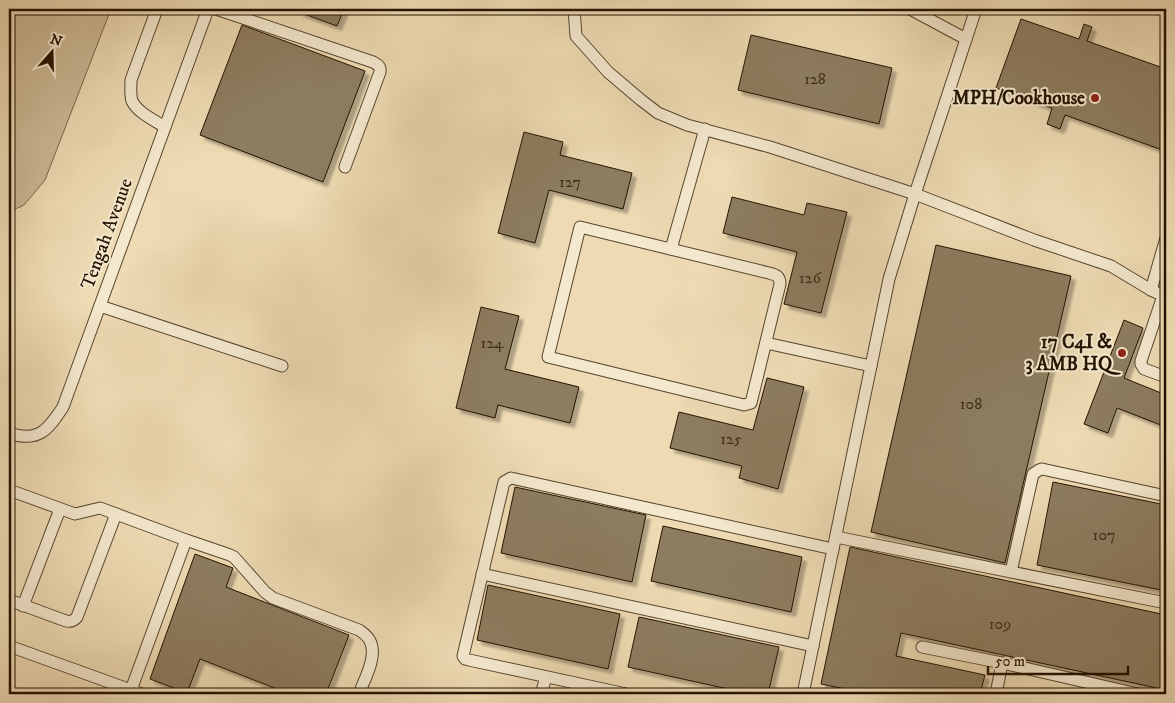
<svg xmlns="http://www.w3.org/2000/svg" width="1175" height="703" font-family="'IM FELL DW Pica',serif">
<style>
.green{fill:#ccb995;stroke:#78664b}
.building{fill:#8d7b5e;stroke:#241301;filter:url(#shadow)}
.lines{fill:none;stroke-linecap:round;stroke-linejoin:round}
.lane-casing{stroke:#56452e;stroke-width:13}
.lane{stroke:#f4e8ce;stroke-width:11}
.poi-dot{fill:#8f2418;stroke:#f4e8ce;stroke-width:2}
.labels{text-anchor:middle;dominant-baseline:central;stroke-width:4;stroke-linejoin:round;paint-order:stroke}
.number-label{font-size:16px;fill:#3e2d18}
.poi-label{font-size:19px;font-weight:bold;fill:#241301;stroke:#f4e8ce;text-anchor:end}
.street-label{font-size:19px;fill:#241301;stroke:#f4e8ce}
</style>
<defs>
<filter id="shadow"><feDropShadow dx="4.5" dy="4.5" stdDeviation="1" flood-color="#0004"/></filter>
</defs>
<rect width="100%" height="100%" fill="#eedbb3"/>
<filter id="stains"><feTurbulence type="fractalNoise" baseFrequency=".004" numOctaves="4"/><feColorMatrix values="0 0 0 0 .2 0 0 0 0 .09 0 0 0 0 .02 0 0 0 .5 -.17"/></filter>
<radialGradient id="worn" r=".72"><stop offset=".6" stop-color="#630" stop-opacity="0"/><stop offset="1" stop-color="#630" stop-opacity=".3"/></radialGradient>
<polygon class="green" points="9,9 111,9 45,180 24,205 9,212"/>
<g class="building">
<polygon points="300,9 344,9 337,26 299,12"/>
<polygon points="1021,19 1079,39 1084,24 1092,27 1087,41 1166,69 1166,165 1161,163 1165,151 1065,115 1060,129 1047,124 1052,108 996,88"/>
<polygon points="242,25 365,71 323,182 200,135"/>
<polygon points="751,35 892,68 879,124 738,90"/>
<polygon points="524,132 563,142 560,155 632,173 623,209 549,190 535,243 498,233"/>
<polygon points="732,197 804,215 807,203 847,212 821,313 784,304 797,252 723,233"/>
<polygon points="936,245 1071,276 1005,563 871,532"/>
<polygon points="481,307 519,316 505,369 579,387 570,423 498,405 495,418 456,408"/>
<polygon points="1124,320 1143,328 1124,378 1166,395 1166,427 1117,408 1108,433 1084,424"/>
<polygon points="767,378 804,387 778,489 739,478 742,466 670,448 679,412 753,430"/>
<polygon points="1053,482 1166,505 1166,591 1037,565"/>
<polygon points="515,487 646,515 632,582 501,553"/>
<polygon points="663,526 802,557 791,612 651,581"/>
<polygon points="850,547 1166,615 1166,690 901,633 896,656 985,675 980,694 870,694 821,684"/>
<polygon points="195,554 233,568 226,587 349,635 326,694 290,694 200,659 187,693 150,679"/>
<polygon points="488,585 620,614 608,669 477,640"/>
<polygon points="639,617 779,647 768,694 751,694 628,667"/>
</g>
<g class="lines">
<defs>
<g id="lane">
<path d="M157,9L131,80C131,86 130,95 132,101C138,113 154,120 165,127"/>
<path d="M216,9L373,62C378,65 381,66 380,72L345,167"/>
<polyline points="574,9 576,36 608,72 641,100 658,113 687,125 770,147 915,194 1034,240 1111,266 1151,290 1166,297"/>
<polyline points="910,9 966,39"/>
<path d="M580,227L769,273C776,275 780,276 780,284L751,403L744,405L548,357Z"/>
<polyline points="671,249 705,129"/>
<polyline points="1151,290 1166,238"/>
<polyline points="1163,296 1141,361 1141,364 1144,369 1166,377"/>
<polyline points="100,306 282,366"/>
<polyline points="766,343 871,366"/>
<path d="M9,433C38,443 48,430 63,407L208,9"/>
<path d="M9,490L75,514L100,508L186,540L230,555L234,557L265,592L273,598L359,630C363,633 368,636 370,641C378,656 364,680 359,694"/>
<polyline points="836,537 1166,603"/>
<polyline points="1011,572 1033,474 1039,470 1042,469 1166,496"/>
<polyline points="482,574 813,646"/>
<path d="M9,600L66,621C71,622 74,621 77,617L116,514"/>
<polyline points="23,606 60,509"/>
<polyline points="9,646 142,694"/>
<polyline points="922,647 1002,663 1138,694"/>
<polyline points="131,690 186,540"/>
<polyline points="541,694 546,677"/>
<polyline points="626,694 469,660 465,659 463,656 504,482 511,478 833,549"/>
<polyline points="803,694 889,279 915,194 976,9"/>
<polyline points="996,694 1002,663"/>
</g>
</defs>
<use href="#lane" class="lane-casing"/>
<use href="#lane" class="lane"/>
</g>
<g class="poi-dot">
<circle cx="1095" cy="98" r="5"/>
<circle cx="1122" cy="353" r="5"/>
</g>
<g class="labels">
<g class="number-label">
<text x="815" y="79">128</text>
<text x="570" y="182">127</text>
<text x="810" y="278">126</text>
<text x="492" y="343">124</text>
<text x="971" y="404">108</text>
<text x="731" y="439">125</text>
<text x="1104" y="535">107</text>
<text x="1000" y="624">109</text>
</g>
<g class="poi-label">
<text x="1085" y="98">MPH/Cookhouse</text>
<text x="1112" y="342">17 C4I &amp;<tspan x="1112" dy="22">3 AMB HQ</tspan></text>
</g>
<g class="street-label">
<text transform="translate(107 234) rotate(-70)">Tengah Avenue</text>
</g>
</g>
<rect width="1175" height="703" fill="none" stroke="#eedbb3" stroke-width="30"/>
<rect x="10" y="10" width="1155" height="683" fill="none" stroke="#241301" stroke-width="2.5"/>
<rect x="15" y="15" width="1145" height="673" fill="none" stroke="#241301"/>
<g transform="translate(52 52) rotate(20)" stroke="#f4e8ce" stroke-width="4" paint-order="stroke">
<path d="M0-4L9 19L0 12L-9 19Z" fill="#241301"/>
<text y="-8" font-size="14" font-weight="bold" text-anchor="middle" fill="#241301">N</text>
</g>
<path d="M988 666v8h140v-8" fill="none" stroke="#241301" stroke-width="2.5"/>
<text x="995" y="666" font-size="15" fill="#241301" stroke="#f4e8ce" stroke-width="4" paint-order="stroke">50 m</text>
<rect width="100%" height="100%" filter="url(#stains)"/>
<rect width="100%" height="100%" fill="url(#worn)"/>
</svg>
